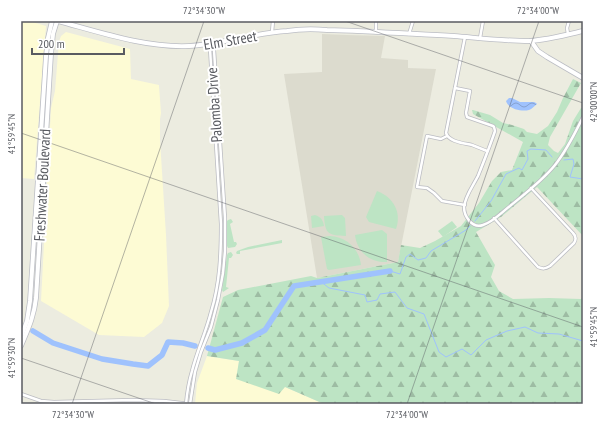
<svg xmlns="http://www.w3.org/2000/svg" width="604" height="425" font-family="'PT Sans Narrow',sans-serif">
<style>
.commercial{fill:#fdfbd4}
.education{fill:#dcdbce}
.green{fill:#bde4c4}
.forest{fill:url(#forest-firs)}
.water{fill:url(#water-waves)}
.lines{fill:none;stroke-linecap:round;stroke-linejoin:round}
.stream{stroke:#9fc2fd;stroke-width:1}
.river{stroke:#9fc2fd;stroke-width:5.5}
.street-casing{stroke:#bbbcc2;stroke-width:4}
.secondary-casing{stroke:#bbbdc4;stroke-width:5.5}
.street{stroke:#fff;stroke-width:2.5}
.secondary{stroke:#fff;stroke-width:4}
.ticks{fill:none;stroke:#595b61;stroke-width:1;stroke-opacity:0.45}
.labels{text-anchor:middle;dominant-baseline:central;stroke-width:4;stroke-linejoin:round;paint-order:stroke}
.street-label{font-size:15px;fill:#595b61;stroke:#fff}
.neatline{fill:none;stroke:#595b61;stroke-width:1.5}
.ticks-label{font-size:10px;text-anchor:middle;fill:#595b61}
</style>
<defs>
<pattern id="forest-firs" width="22" height="20" patternUnits="userSpaceOnUse"><rect width="22" height="20" fill="#bde4c4"/><path d="M5 1l3.5 6h-7zM16 11l3.5 6h-7z" fill="#9dbca3"/></pattern>
<pattern id="water-waves" width="16" height="10" patternUnits="userSpaceOnUse"><rect width="16" height="10" fill="#9fc2fd"/><path d="M0 5q4-4 8 0t8 0" fill="none" stroke="#85a1d0"/></pattern>
</defs>
<rect width="100%" height="100%" fill="#ecece0"/>
<g class="commercial">
<polygon points="21,21 29,21 46,26 34,179 21,178"/>
<polygon points="66,32 130,49 131,79 159,85 159,86 161,113 160,119 160,140 166,235 169,306 162,323 144,337 99,335 41,301 51,108 55,91 59,41 61,36"/>
<polygon points="207,356 239,361 237,379 285,387 324,404 195,404 197,383"/>
</g>
<polygon class="education" points="322,34 347,35 385,36 381,58 408,60 408,68 436,69 398,262 317,278 284,74 322,72"/>
<g class="green">
<path d="M377,191C393,197 402,212 396,229L369,222L366,217Z"/>
<path d="M315,215C321,217 323,220 324,226L312,228L311,216Z"/>
<path d="M342,215L345,218L346,236C329,235 325,235 324,216Z"/>
<polygon points="231,219 233,222 230,224 234,242 236,242 237,244 235,247 228,248 227,246 226,222 228,220"/>
<polygon points="452,221 457,227 443,237 438,231"/>
<path d="M382,230L387,234V262C370,263 357,252 355,235Z"/>
<path d="M330,236C346,237 359,248 361,265L329,270L327,269L321,237Z"/>
<polygon points="282,240 282,243 240,251 240,254 237,254 236,253 237,251 248,247"/>
<polygon points="231,252 233,255 231,258 229,258 226,287 229,288 223,292 222,290 227,255 228,253"/>
</g>
<polygon class="forest" points="573,79 581,83 550,137 548,145 554,151 558,153 565,144 573,121 581,108 583,108 583,236 537,187 501,217 476,232 495,265 491,277 499,291 513,299 549,298 581,299 583,296 583,404 324,404 285,387 279,394 236,379 239,361 207,356 223,297 238,290 311,276 317,278 398,262 401,245 420,248 435,241 461,226 479,203 492,181 501,172 512,170 523,142 473,114 472,110 473,110 490,115 503,123 512,125 524,129 527,132 537,134 548,126 557,112 563,98"/>
<path class="water" d="M509,98H512L520,102H534L536,103L537,104C534,106 532,109 529,110C522,112 508,109 506,101Z"/>
<g class="lines">
<g class="stream">
<polyline points="564,160 573,159 574,164 570,177 583,179"/>
<polyline points="475,221 491,201 506,174 519,168 522,170 528,159 527,151 531,149 546,150 552,157"/>
<polyline points="390,271 400,274 406,257 410,254 418,260 426,258 431,251 466,230 470,226"/>
<polyline points="320,281 329,288 365,295 367,302 377,300 380,294 395,292 407,308 424,314 439,352 446,357 462,349 471,355 486,340 507,331 525,327 538,333 559,334 583,341"/>
</g>
<g class="river">
<polyline points="33,331 53,343 102,359 133,364 148,366 162,355 168,342 183,343 195,346"/>
<polyline points="208,348 215,350 242,343 265,330 294,286 390,271"/>
</g>
<defs>
<g id="street">
<polyline points="272,32 273,21"/>
<polyline points="376,32 376,21"/>
<polyline points="409,34 413,21"/>
<polyline points="568,34 567,28 569,21"/>
<path d="M465,37L446,133C449,142 463,143 472,145C477,147 482,149 487,151"/>
<polyline points="480,38 483,21"/>
<path d="M455,88L470,91L466,113L467,117L493,126L494,127L495,131C490,146 484,161 478,176C473,186 465,196 464,207C464,216 472,229 483,225C493,222 502,212 510,206C526,193 543,180 555,165C567,150 575,133 583,117"/>
<polyline points="447,136 441,139 427,136 417,187 427,188 434,193 442,201 465,205"/>
<path d="M494,218L538,267C543,269 545,269 550,266L574,243C576,240 576,236 573,233L531,188"/>
<polyline points="21,394 41,401 54,402 132,400 164,401 190,404"/>
<path d="M186,404C187,393 189,381 192,371C197,351 206,332 211,312C220,283 221,254 221,224L210,49L211,44"/>
<polyline points="190,404 195,372 201,352 211,327 218,300 223,273 225,251 225,218 214,50 212,44"/>
</g>
<g id="secondary">
<path d="M58,21C99,32 146,48 189,46C222,44 254,33 287,31C300,29 314,29 327,30C369,31 412,34 454,36C479,38 504,41 529,41C547,40 566,35 583,31"/>
<polyline points="531,41 538,51 547,57 583,78"/>
<polyline points="21,337 27,321 30,301 46,56 48,38 52,21"/>
<path d="M21,346C28,329 34,317 36,298L51,54L53,34L57,21"/>
</g>
</defs>
<use href="#street" class="street-casing"/>
<use href="#secondary" class="secondary-casing"/>
<use href="#street" class="street"/>
<use href="#secondary" class="secondary"/>
</g>
<path class="ticks" d="M345,21L583,103M21,133L583,327M21,358L156,404M72,404L204,21M407,404L539,21"/>
<g class="labels">
<g class="street-label">
<text transform="translate(230 40) rotate(-10)">Elm Street</text>
<text transform="translate(214 105) rotate(-94)">Palomba Drive</text>
<text transform="translate(42 185) rotate(-87)">Freshwater Boulevard</text>
</g>
</g>
<rect width="604" height="425" fill="none" stroke="#ffffff" stroke-width="44"/>
<path d="M32 48v6h92v-6" fill="none" stroke="#595b61" stroke-width="2"/>
<text x="38" y="48" font-size="12" fill="#595b61" stroke="#ffffff" stroke-width="3" paint-order="stroke">200 m</text>
<rect x="22" y="22" width="560" height="381" class="neatline"/>
<g class="ticks-label">
<text x="204" y="14">72°34'30"W</text>
<text x="538" y="14">72°34'00"W</text>
<text transform="translate(593 102) rotate(-90)" y="4">42°00'00"N</text>
<text transform="translate(11 134) rotate(-90)" y="4">41°59'45"N</text>
<text transform="translate(593 327) rotate(-90)" y="4">41°59'45"N</text>
<text transform="translate(11 358) rotate(-90)" y="4">41°59'30"N</text>
<text x="73" y="418">72°34'30"W</text>
<text x="407" y="418">72°34'00"W</text>
</g>
</svg>
